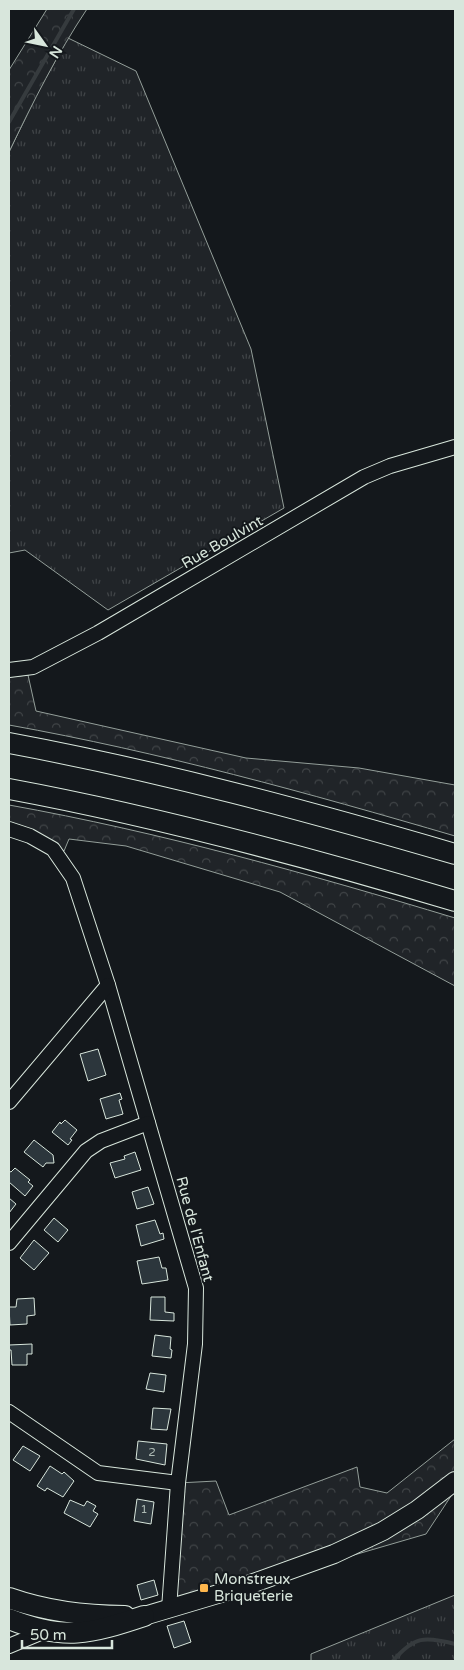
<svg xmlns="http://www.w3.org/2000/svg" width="464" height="1670" font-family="'Varela Round',sans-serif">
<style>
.grass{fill:url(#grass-tufts);stroke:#939e99}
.forest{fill:url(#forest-crowns);stroke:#939e99}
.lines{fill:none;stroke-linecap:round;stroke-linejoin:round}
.stream{stroke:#363b3e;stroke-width:4}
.building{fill:#2c363c;stroke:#d8e6dc}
.minor-casing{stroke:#d8e6dc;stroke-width:16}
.major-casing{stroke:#d8e6dc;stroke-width:20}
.highway-casing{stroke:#d8e6dc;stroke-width:22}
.minor{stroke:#14181c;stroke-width:14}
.major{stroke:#14181c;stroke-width:18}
.highway{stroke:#14181c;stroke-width:20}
.poi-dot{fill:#ffb74d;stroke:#14181c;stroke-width:2}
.labels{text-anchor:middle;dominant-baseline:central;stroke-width:4;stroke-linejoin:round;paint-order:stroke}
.number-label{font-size:12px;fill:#adbab4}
.street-label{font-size:15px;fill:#d8e6dc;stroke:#14181c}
.poi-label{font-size:15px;fill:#d8e6dc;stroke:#14181c;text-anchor:start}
</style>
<defs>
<pattern id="grass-tufts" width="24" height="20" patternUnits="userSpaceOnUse" patternTransform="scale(1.25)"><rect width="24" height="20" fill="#202428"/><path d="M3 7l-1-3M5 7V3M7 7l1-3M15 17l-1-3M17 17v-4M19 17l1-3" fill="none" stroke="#404447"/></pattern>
<pattern id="forest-crowns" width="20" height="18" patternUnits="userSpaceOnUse" patternTransform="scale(1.25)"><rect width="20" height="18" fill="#202428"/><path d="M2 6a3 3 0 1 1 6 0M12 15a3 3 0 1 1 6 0" fill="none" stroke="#404447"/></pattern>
</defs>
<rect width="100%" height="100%" fill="#14181c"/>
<g class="grass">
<polygon points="68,38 136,71 251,349 284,508 108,610 25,550 9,553 9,152 38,92"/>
<polygon points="455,1595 455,1661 311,1661 311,1654"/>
</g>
<g class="forest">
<path d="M47,9H87C57,54 33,102 9,152V70Z"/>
<path d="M28,675L36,711L246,758L359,768L455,785V836C308,793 160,752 9,725V677Z"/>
<path d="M9,805C160,832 309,874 455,918V986L280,892L126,846L69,839L64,851L27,828L9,825Z"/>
<polygon points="455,1439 455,1490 426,1534 169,1609 178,1483 216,1481 229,1515 357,1467 360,1487 387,1493"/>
</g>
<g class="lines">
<g class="stream">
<polyline points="9,122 74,9"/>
<path d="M393,1661C414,1636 425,1636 455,1644"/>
</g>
</g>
<g class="building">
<polygon points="98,1049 106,1075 88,1081 80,1054"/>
<polygon points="120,1093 122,1099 119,1100 123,1114 106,1119 100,1099"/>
<polygon points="65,1120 77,1130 70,1139 72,1140 68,1145 52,1132 60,1122 61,1124"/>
<polygon points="34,1140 53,1155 54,1163 46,1163 43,1167 24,1152"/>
<polygon points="135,1152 141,1170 115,1178 110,1163 125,1159 124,1156"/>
<polygon points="15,1168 30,1180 28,1182 33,1186 25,1196 9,1182 9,1171 11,1172"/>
<polygon points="148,1187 154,1204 137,1209 132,1192"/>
<polygon points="9,1198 16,1204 9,1213"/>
<polygon points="54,1218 68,1230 58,1242 44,1230"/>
<polygon points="155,1220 160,1234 163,1233 164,1239 141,1246 136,1225"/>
<polygon points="34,1240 49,1253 34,1270 20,1258"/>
<polygon points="159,1257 162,1268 166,1268 168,1280 142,1284 137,1261"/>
<polygon points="151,1297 165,1297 165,1312 174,1313 174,1321 150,1320"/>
<polygon points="34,1298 35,1315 27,1316 27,1324 10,1325 9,1307 16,1307 17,1299"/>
<polygon points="155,1335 171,1337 170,1349 172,1350 171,1358 152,1356"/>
<polygon points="32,1344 32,1354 27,1354 27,1365 12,1365 11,1350 9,1350 9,1345"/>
<polygon points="150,1373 166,1375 164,1392 146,1389"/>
<polygon points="153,1408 171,1409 167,1430 151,1429"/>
<polygon points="138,1441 167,1444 165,1465 136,1459"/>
<polygon points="23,1446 40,1456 30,1471 13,1460"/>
<polygon points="50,1466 62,1474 64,1472 74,1481 63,1497 47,1488 45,1491 37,1486"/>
<polygon points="137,1499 154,1502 151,1524 134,1521"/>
<polygon points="70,1500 84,1506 87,1501 96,1506 93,1511 98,1514 90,1527 64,1513"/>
<polygon points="154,1580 158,1595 141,1600 137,1585"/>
<polygon points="184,1621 191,1642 174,1648 167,1626"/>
</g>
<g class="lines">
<defs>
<g id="minor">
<polyline points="9,670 33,667 98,633 364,477 390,466 455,447"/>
<polyline points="9,829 30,836 53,849 73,878 108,985 196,1288 195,1344 178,1483 169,1609"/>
<polyline points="9,1102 108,985"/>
<polyline points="9,1243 86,1151 101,1141 148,1123"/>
<polyline points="9,1412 98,1473 178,1483"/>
<polyline points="9,1646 45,1631"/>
</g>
<polyline id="major" points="144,1616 248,1585 334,1554 383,1531 417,1510 455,1481"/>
<g id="highway">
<path d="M9,743C160,771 308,811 455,854"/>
<path d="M9,789C160,817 308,857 455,901"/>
<path d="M9,1598C46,1611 86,1616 125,1616"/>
<path d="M9,1619C64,1641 90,1634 144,1616"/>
</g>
</defs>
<use href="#minor" class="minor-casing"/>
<use href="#major" class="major-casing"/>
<use href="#highway" class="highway-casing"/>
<use href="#minor" class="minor"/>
<use href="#major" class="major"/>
<use href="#highway" class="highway"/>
</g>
<rect class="poi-dot" x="199" y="1583" width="10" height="10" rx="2.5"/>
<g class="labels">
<g class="number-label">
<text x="152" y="1452">2</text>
<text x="144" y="1509">1</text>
</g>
<g class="street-label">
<text transform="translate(222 542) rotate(-30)">Rue Boulvint</text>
<text transform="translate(195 1229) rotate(75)">Rue de l'Enfant</text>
</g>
<g class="poi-label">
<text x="214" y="1579">Monstreux<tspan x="214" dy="17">Briqueterie</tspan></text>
</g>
</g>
<rect width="464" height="1670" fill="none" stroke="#d8e6dc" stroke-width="20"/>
<g transform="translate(45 45) rotate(123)" stroke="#14181c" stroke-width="4" paint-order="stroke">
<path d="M0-4L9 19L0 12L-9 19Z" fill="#d8e6dc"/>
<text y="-8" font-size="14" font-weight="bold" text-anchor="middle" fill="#d8e6dc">N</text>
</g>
<path d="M22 1640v8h90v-8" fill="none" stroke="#d8e6dc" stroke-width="2.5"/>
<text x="30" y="1640" font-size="15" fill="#d8e6dc" stroke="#14181c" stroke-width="4" paint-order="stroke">50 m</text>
</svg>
